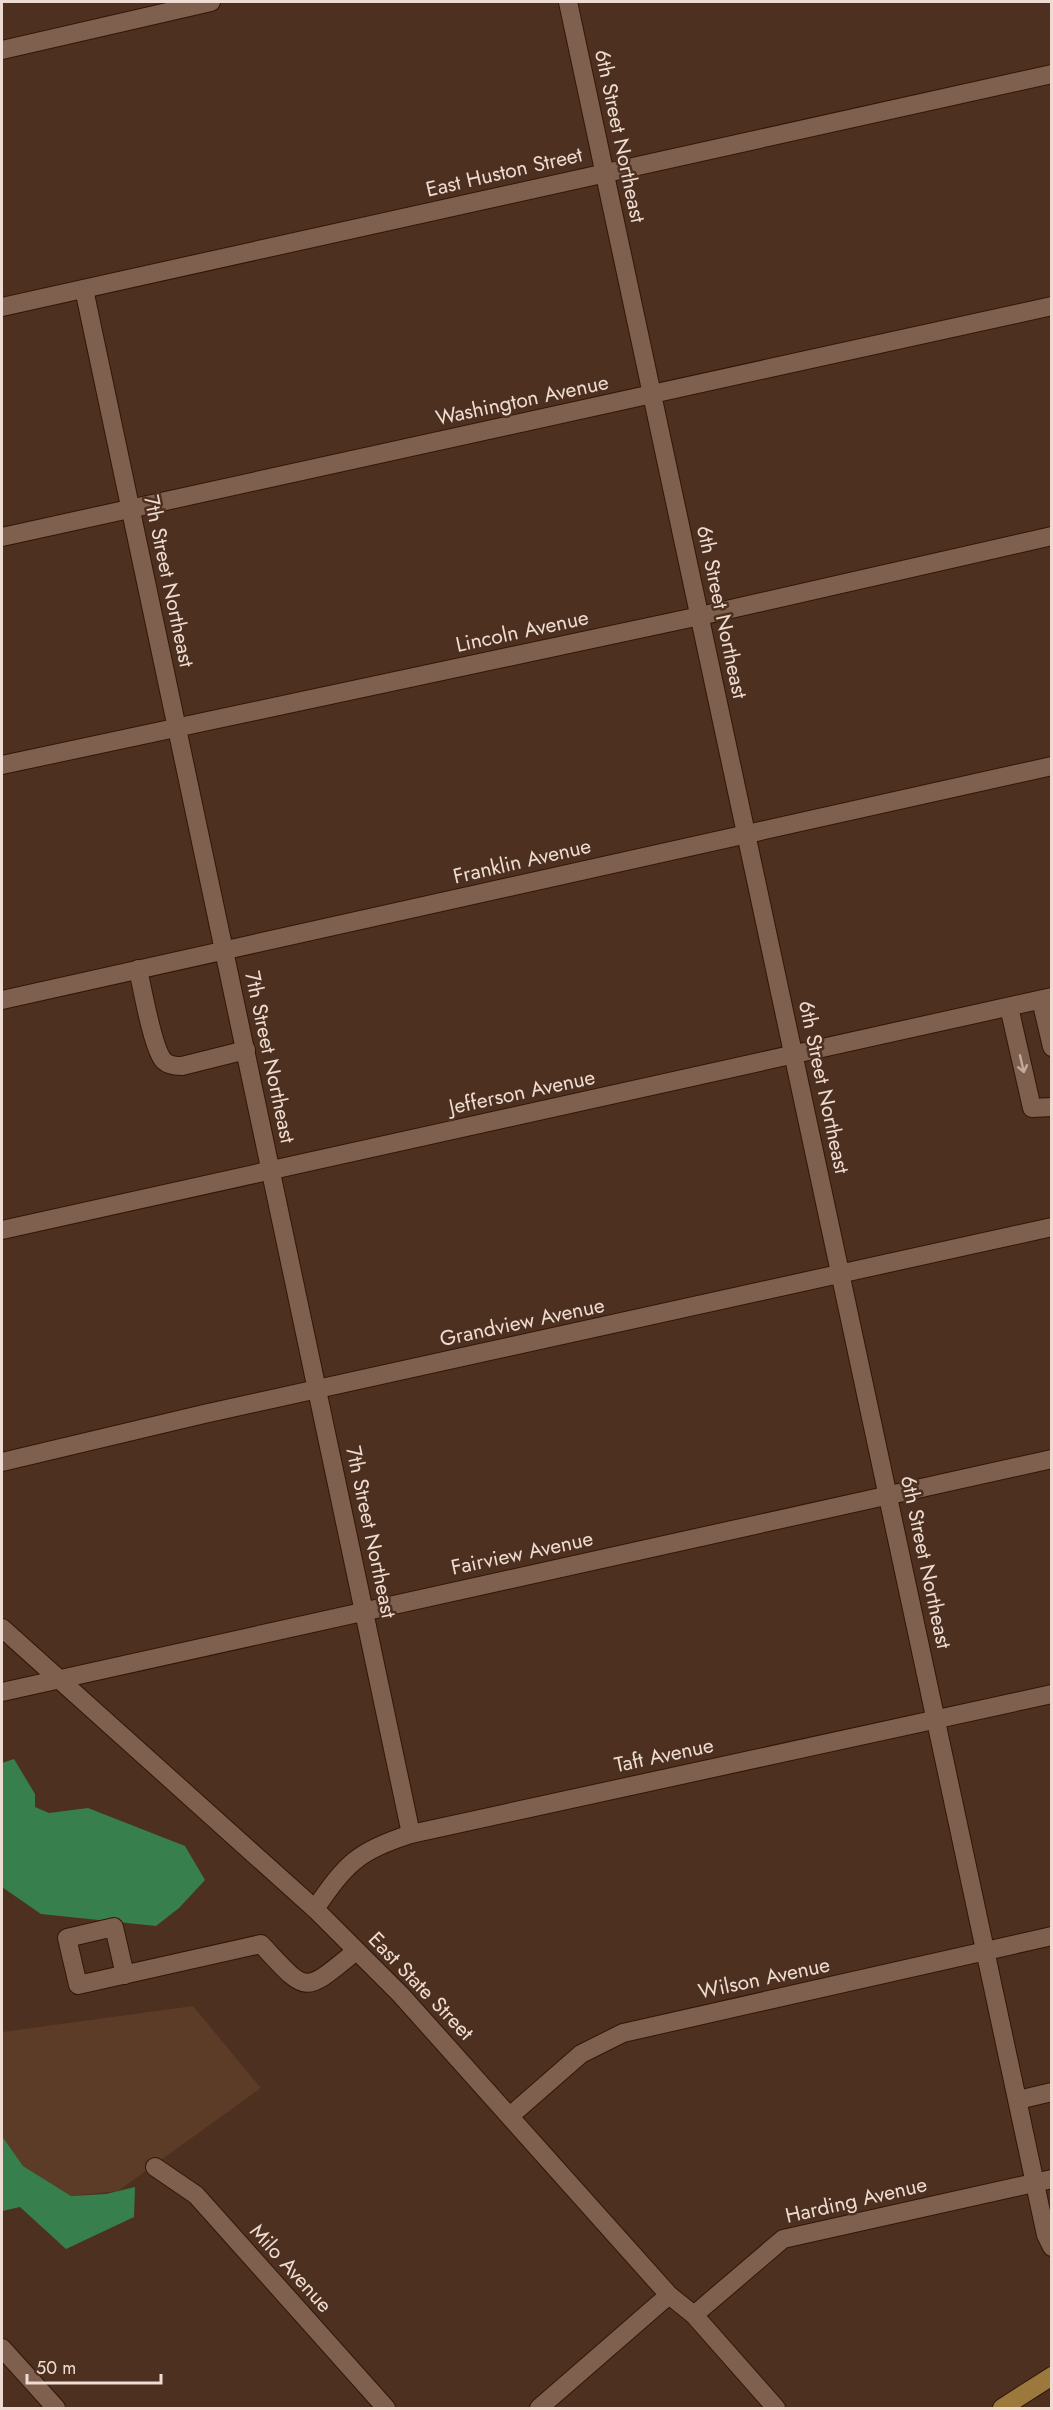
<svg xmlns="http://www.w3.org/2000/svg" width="1053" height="2410" font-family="Jost,sans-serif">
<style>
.built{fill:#5c3b27}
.forest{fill:#377f4c}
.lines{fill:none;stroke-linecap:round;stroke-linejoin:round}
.minor-casing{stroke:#311708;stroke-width:20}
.major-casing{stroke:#311708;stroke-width:20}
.minor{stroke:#7f5f4e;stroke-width:18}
.major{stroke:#9b793c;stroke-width:18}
.oneway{stroke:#c2aa9d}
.labels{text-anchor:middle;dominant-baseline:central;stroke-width:5;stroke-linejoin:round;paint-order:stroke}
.street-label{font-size:21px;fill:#eedcd2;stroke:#4d3020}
</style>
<rect width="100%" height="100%" fill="#4d3020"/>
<polygon class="built" points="193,2006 261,2088 118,2191 71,2196 23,2166 2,2136 2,2032"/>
<g class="forest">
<polygon points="14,1759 35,1794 35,1807 49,1813 88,1808 185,1846 205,1880 179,1908 156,1926 41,1914 2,1887 2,1763"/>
<polygon points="2,2136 23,2166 71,2196 106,2194 135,2187 134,2217 66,2249 20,2207 2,2211"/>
</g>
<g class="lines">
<defs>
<g id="minor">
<polyline points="568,2 1046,2235 1052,2247"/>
<polyline points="2,50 211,2"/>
<polyline points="84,289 411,1834"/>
<polyline points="2,307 1052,74"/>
<polyline points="2,537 1052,306"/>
<polyline points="2,765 700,616 1052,536"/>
<path d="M138,969C142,987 153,1050 164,1061C169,1066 177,1066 182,1066L246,1050"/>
<polyline points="2,1000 1052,766"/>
<polyline points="1041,1000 1052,1047"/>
<polyline points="1009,1007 1032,1108 1052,1107"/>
<polyline points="2,1230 1052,997"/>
<polyline points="2,1462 204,1414 1052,1227"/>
<polyline points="2,1628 315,1909 401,1995 669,2295 694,2315 776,2408"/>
<polyline points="2,1692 1052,1459"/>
<path d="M315,1909C346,1864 357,1851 411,1834L1052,1694"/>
<path d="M125,1975L114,1927L67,1938L78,1985L261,1944C308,1994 302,1995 356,1951"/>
<polyline points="1018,2100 1052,2092"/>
<polyline points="510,2116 581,2054 623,2033 1052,1936"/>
<polyline points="155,2167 196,2195 386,2408"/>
<polyline points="694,2315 783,2239 1052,2179"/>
<polyline points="2,2348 56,2408"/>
<polyline points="539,2408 669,2295"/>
</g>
<polyline id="major" points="1002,2408 1052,2376"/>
</defs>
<use href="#minor" class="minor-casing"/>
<use href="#major" class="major-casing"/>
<use href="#minor" class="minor"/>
<use href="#major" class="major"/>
</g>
<defs><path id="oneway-shaft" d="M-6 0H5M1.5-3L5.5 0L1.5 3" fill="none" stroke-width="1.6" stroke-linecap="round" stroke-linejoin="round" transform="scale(1.5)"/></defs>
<use class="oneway" href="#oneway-shaft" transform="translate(1022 1064) rotate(77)"/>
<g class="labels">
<g class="street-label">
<text transform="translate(620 136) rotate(78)">6th Street Northeast</text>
<text transform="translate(504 172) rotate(-13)">East Huston Street</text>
<text transform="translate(522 400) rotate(-12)">Washington Avenue</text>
<text transform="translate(169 581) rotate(78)">7th Street Northeast</text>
<text transform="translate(722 612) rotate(78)">6th Street Northeast</text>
<text transform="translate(522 631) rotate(-12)">Lincoln Avenue</text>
<text transform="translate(522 861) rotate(-13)">Franklin Avenue</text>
<text transform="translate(270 1057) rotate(78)">7th Street Northeast</text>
<text transform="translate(824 1087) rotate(78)">6th Street Northeast</text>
<text transform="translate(522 1092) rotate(-12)">Jefferson Avenue</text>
<text transform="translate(522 1322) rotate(-12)">Grandview Avenue</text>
<text transform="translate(371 1532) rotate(78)">7th Street Northeast</text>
<text transform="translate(522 1553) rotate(-12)">Fairview Avenue</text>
<text transform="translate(926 1562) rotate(78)">6th Street Northeast</text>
<text transform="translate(664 1755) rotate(-12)">Taft Avenue</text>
<text transform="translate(764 1978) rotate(-12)">Wilson Avenue</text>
<text transform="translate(421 1986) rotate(46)">East State Street</text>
<text transform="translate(856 2200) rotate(-13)">Harding Avenue</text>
<text transform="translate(291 2268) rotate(48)">Milo Avenue</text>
</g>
</g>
<rect width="1053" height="2410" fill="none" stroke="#eedcd2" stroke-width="6"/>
<path d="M27 2374v9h134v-9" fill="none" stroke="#eedcd2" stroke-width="3"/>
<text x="36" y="2374" font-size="18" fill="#eedcd2" stroke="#4d3020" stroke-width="4.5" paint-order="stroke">50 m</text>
</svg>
